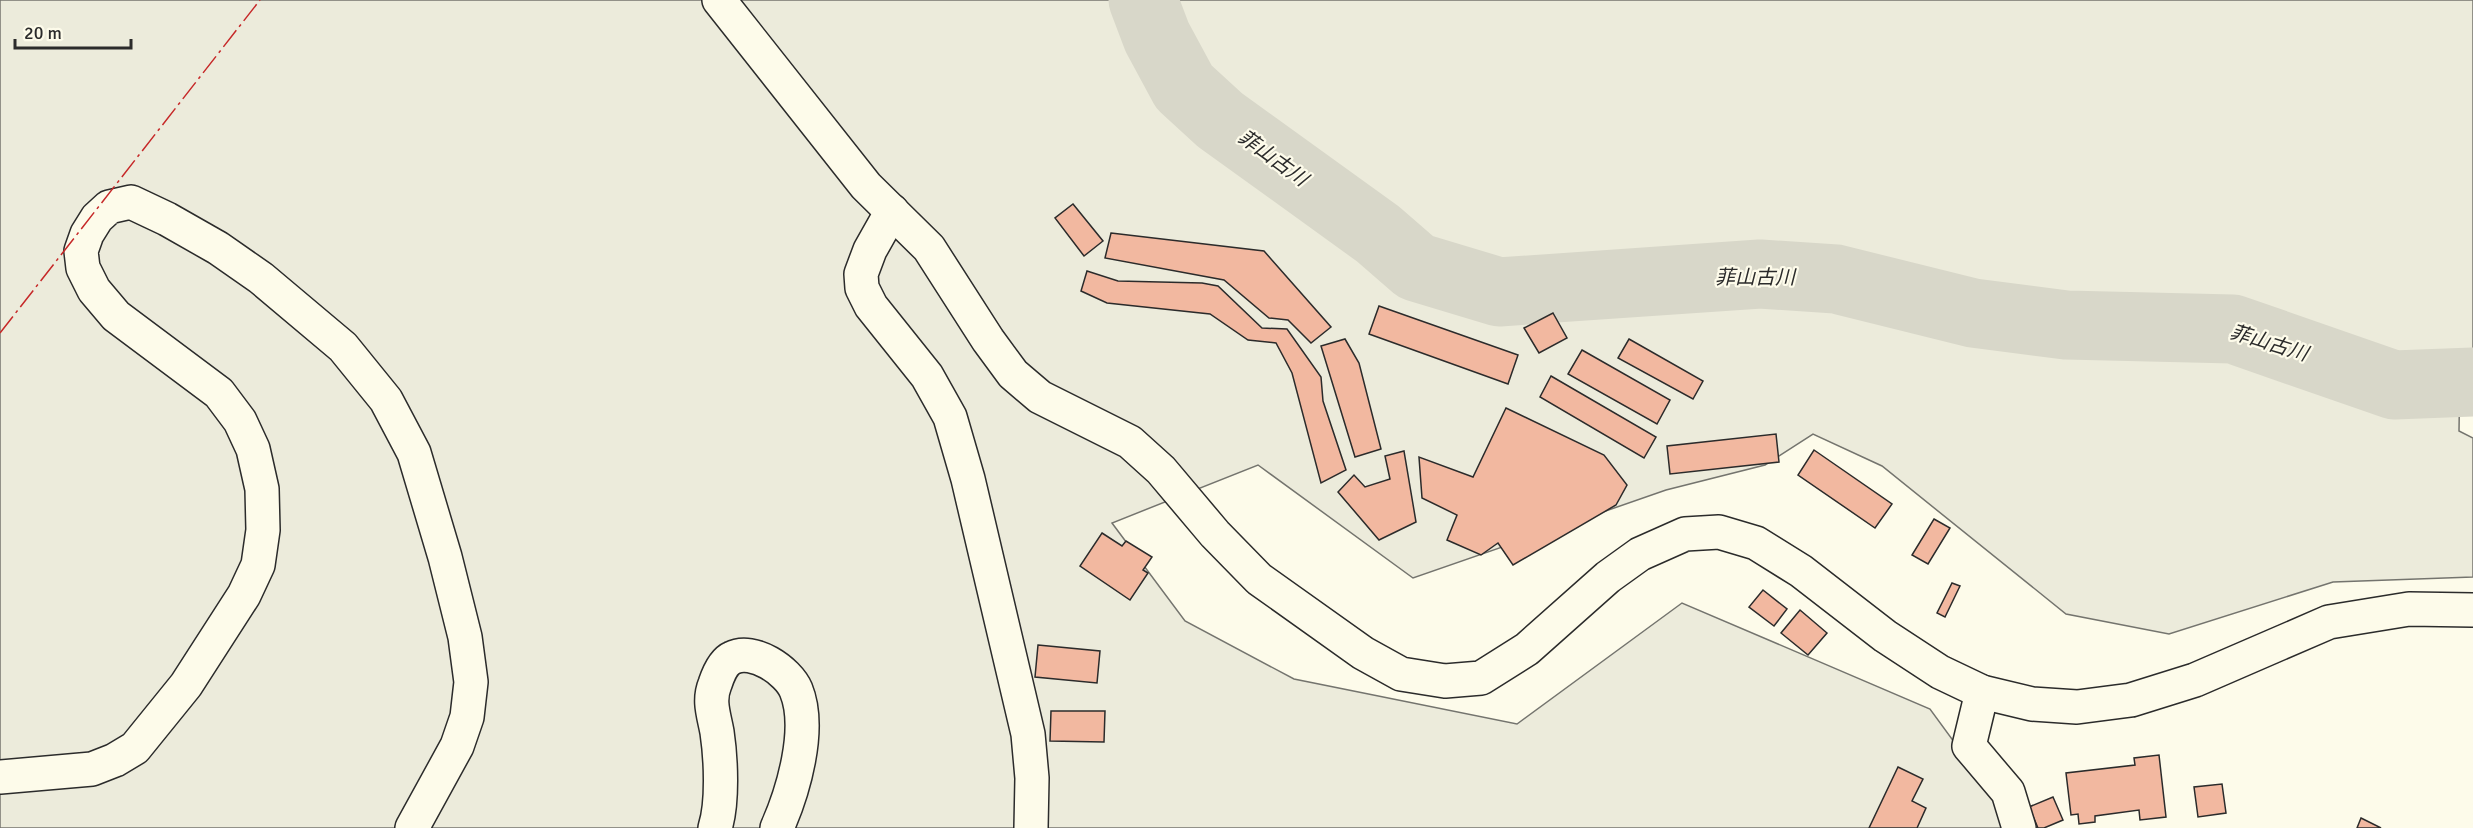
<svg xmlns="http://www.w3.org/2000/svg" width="2473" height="828" font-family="Signika,'Noto Sans JP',sans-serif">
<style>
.green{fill:#ecebdb;stroke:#74746e;stroke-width:1.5}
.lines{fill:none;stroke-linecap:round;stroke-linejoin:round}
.river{stroke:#d8d7c9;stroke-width:69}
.building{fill:#f2b8a0;stroke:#2b2b2b;stroke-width:1.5}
.minor-casing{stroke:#2b2b2b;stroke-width:36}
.tertiary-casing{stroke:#2b2b2b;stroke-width:36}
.minor{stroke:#fdfbea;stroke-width:33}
.tertiary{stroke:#fdfbea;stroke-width:33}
.power{stroke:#c62828;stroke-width:1.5;stroke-dasharray:21 4.5 3 4.5;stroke-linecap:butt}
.labels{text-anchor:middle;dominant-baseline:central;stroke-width:4.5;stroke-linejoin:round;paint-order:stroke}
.water-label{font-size:20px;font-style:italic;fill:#2b2b2b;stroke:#fdfbea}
</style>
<rect width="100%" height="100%" fill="#fdfbea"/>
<polygon class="green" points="0,0 2473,0 2473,364 2460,367 2459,431 2473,438 2473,577 2333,582 2169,634 2066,614 1882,466 1813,434 1765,465 1666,490 1413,578 1258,465 1112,523 1185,621 1294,679 1517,724 1682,603 1930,709 2017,828 0,828"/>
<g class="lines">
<polyline class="river" points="1143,0 1157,37 1184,87 1220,120 1378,234 1416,267 1499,292 1760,274 1836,279 1973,313 2066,325 2233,329 2394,385 2473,382"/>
</g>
<g class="building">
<polygon points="1073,204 1103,241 1084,256 1055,218"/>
<polygon points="1111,233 1264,251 1331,327 1311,343 1288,320 1269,318 1224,280 1105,258"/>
<polygon points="1087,271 1118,281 1202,283 1218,286 1262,328 1287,329 1321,377 1323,401 1346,470 1321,483 1292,373 1276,343 1248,340 1210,314 1107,303 1081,291"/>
<polygon points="1379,306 1518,355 1508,384 1369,334"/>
<polygon points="1553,313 1567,338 1539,353 1524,328"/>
<polygon points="1345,339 1359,363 1381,449 1355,457 1321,346"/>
<polygon points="1629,339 1703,381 1693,399 1618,358"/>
<polygon points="1582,350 1670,400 1657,424 1568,374"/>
<polygon points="1551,376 1656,437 1644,458 1540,397"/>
<polygon points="1506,408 1604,455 1627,485 1616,505 1513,565 1498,543 1481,555 1447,540 1457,515 1422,498 1419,457 1473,477"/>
<polygon points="1776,434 1779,462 1670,474 1667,446"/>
<polygon points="1814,450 1892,504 1875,528 1798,475"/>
<polygon points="1404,451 1416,522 1379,540 1338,492 1354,475 1365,487 1390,479 1385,456"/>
<polygon points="1934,519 1950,528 1928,564 1912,555"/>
<polygon points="1102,533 1122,546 1126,541 1152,557 1143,570 1148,573 1130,600 1080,566"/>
<polygon points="1952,583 1960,586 1945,617 1937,613"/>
<polygon points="1763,590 1787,609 1774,626 1749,607"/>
<polygon points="1800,610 1827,633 1808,655 1781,633"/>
<polygon points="1038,645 1100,651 1097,683 1035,677"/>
<polygon points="1051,711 1105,711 1104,742 1050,741"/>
<polygon points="2159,755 2166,817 2140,820 2139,810 2095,816 2095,822 2079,824 2078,814 2071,815 2066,773 2135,765 2134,758"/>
<polygon points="1898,767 1923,779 1912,801 1926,808 1917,828 1869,828"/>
<polygon points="2222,784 2226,813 2198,817 2194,787"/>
<polygon points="2053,797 2063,820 2044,828 2038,828 2029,807"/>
<polygon points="2361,818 2381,828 2357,828"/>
</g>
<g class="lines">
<defs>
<g id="minor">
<polyline points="892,211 870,250 861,274 862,288 871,306 927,376 950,417 968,479 1028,734 1032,778 1031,828"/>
<polyline points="1982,692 1969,746 2008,792 2019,828"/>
<polyline points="0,777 92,769 115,760 135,748 186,685 244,595 258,565 263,530 262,489 253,449 240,421 219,393 116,316 94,290 83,268 81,251 87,234 97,218 109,207 131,202 167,219 218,248 261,278 343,347 386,400 414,453 445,557 465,637 471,682 467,717 457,746 412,828"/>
<path d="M715,828C723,803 721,759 717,732C714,715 708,701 715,684C718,675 723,662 732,658C753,647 788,671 796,690C812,729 793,792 777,828"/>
</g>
<polyline id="tertiary" points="719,0 866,186 929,248 988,340 1013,374 1040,397 1130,442 1161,470 1215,534 1259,579 1363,653 1401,674 1445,681 1481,678 1527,649 1608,577 1640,554 1685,534 1719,532 1756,543 1801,571 1885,636 1940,672 1982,692 2032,704 2077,707 2131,700 2195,680 2329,622 2409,609 2473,610"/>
</defs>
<use href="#minor" class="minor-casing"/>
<use href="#tertiary" class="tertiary-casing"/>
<use href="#minor" class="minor"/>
<use href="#tertiary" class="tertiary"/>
<polyline class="power" points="0,333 260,0"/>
</g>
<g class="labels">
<g class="water-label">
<text transform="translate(1273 158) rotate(36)">菲山古川</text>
<text x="1755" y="277">菲山古川</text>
<text transform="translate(2269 343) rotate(17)">菲山古川</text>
</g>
</g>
<path d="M15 39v9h116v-9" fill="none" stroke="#2b2b2b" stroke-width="3"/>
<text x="24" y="39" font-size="18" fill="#2b2b2b" stroke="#fdfbea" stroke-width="4.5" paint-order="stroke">20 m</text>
</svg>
